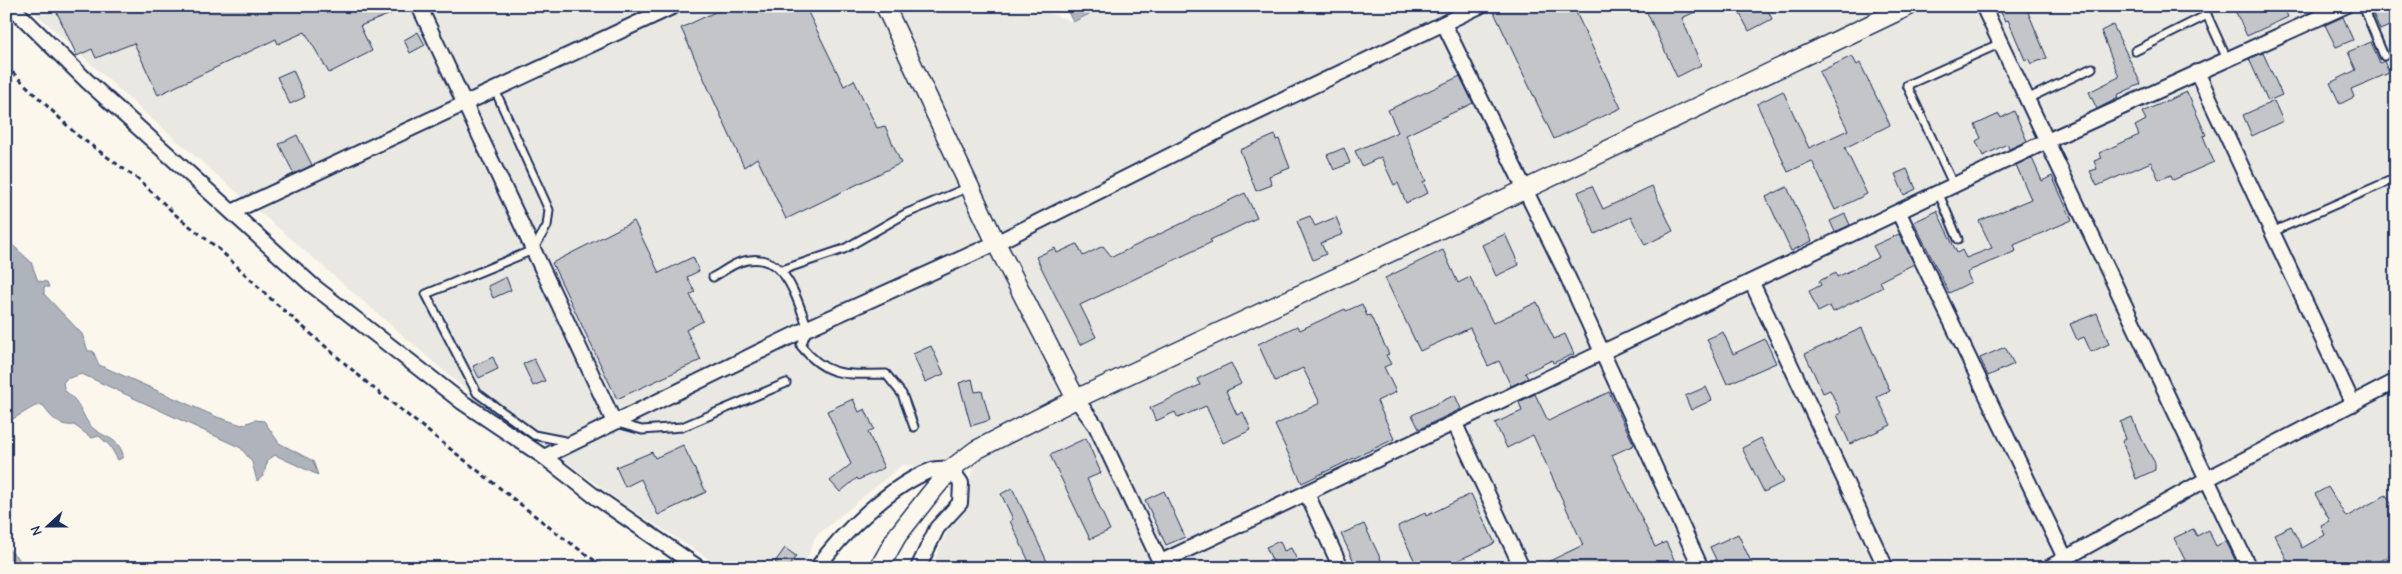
<svg xmlns="http://www.w3.org/2000/svg" width="2402" height="574" font-family="'Comic Neue',sans-serif">
<style>
.built{fill:#eae8e2}
.water{fill:#afb3bb;stroke:#747e96}
.building{fill:#c3c5c9;stroke:#1b2f5e}
.lines{fill:none;stroke-linecap:round;stroke-linejoin:round}
.service-casing{stroke:#1b2f5e;stroke-width:11}
.minor-casing{stroke:#1b2f5e;stroke-width:18}
.tertiary-casing{stroke:#1b2f5e;stroke-width:21}
.path{stroke:#1b2f5e;stroke-width:3;stroke-dasharray:5 4;stroke-linecap:butt}
.service{stroke:#fbf7ec;stroke-width:7}
.minor{stroke:#fbf7ec;stroke-width:14}
.tertiary{stroke:#fbf7ec;stroke-width:18}
</style>
<rect width="100%" height="100%" fill="#fbf7ec"/>
<filter id="ink" filterUnits="userSpaceOnUse"><feTurbulence type="fractalNoise" baseFrequency=".02" numOctaves="2"/><feDisplacementMap in="SourceGraphic" scale="10" xChannelSelector="R" yChannelSelector="G"/><feConvolveMatrix kernelMatrix="1 2 1 2 8 2 1 2 1" color-interpolation-filters="sRGB"/></filter>
<g filter="url(#ink)">
<polygon class="built" points="28,6 1030,6 1073,22 1106,6 2396,6 2396,568 931,568 974,469 902,465 815,537 804,568 723,568 625,505 458,383 138,107"/>
<g class="water">
<polygon points="1065,6 1106,6 1073,22"/>
<path d="M6,239L31,262L38,281L47,282L49,287H44V294L82,334L88,351H93L99,365L217,417L242,425L255,420L264,421L279,443L313,461L318,475L275,455L268,460L263,476L257,481L252,462L241,448L82,374L66,379L63,383L65,391C83,403 82,420 94,429C105,438 117,437 123,454L122,458L118,460L110,446L99,436L92,438L74,425C59,427 50,417 43,405L35,406L6,423V412L11,406L12,398L6,399V372L11,363L6,342Z"/>
<polygon points="6,547 29,568 6,568"/>
</g>
<g class="building">
<polygon points="54,6 408,6 408,7 360,26 372,51 329,73 305,32 278,44 276,39 158,95 134,43 96,58 92,49 77,56"/>
<polygon points="728,6 805,6 844,86 854,80 877,128 885,126 901,163 786,219 757,158 744,167 681,28"/>
<polygon points="1502,6 1573,6 1621,108 1554,139 1493,10"/>
<polygon points="1644,6 1708,6 1682,18 1701,65 1677,77"/>
<polygon points="1736,6 1766,6 1772,19 1749,31"/>
<polygon points="1998,6 2040,6 2028,12 2047,58 2031,64 2028,58 2025,60 2008,20 2005,21"/>
<polygon points="2233,6 2283,6 2288,17 2247,36"/>
<polygon points="2370,6 2396,6 2396,23 2380,30"/>
<polygon points="2343,17 2353,40 2336,47 2325,25"/>
<polygon points="2113,25 2141,84 2117,95 2118,98 2097,109 2089,92 2119,77 2101,31"/>
<polygon points="418,32 425,45 410,53 404,40"/>
<polygon points="2371,42 2380,63 2384,61 2389,73 2351,89 2354,97 2340,104 2330,83 2356,70 2348,52"/>
<polygon points="2263,53 2282,95 2268,101 2249,59"/>
<polygon points="1852,56 1857,65 1860,63 1890,125 1845,148 1867,194 1835,210 1812,161 1788,172 1757,104 1783,91 1809,148 1848,130 1819,72"/>
<polygon points="293,70 305,97 290,104 277,77"/>
<polygon points="1460,76 1473,103 1406,135 1426,181 1423,182 1428,193 1406,203 1398,183 1394,185 1381,157 1362,166 1355,151 1398,132 1388,110"/>
<polygon points="2187,92 2206,135 2203,136 2214,162 2173,180 2171,175 2159,180 2151,162 2097,186 2090,171 2097,169 2094,161 2102,158 2099,153 2139,135 2135,126 2146,120 2142,112"/>
<polygon points="2274,101 2283,121 2252,136 2243,115"/>
<polygon points="2014,111 2027,141 2009,149 2007,144 1983,156 1976,141 1981,138 1975,125 1999,114 2001,118"/>
<polygon points="297,135 312,165 294,174 279,144"/>
<polygon points="1275,135 1276,140 1279,139 1290,168 1269,176 1272,185 1256,191 1240,150"/>
<polygon points="1344,148 1350,163 1334,170 1327,155"/>
<polygon points="2032,158 2042,181 2052,176 2072,220 2014,245 2016,251 1971,270 1967,273 1971,282 1949,293 1914,222 1937,211 1957,253 1962,250 1966,258 1992,248 1979,221 2031,199 2016,165"/>
<polygon points="1907,169 1916,189 1904,195 1895,174"/>
<polygon points="1592,186 1603,209 1652,186 1673,231 1645,245 1631,217 1595,234 1578,192"/>
<polygon points="1787,187 1812,241 1791,251 1766,197"/>
<polygon points="1245,193 1257,218 1210,240 1212,242 1080,305 1096,337 1080,345 1036,257 1055,248 1057,253 1077,244 1083,256 1103,246 1112,257"/>
<polygon points="1845,214 1850,225 1835,232 1830,221"/>
<polygon points="1310,216 1315,226 1336,217 1343,234 1321,243 1326,254 1313,260 1297,221"/>
<polygon points="634,221 659,273 693,257 699,271 687,277 695,292 690,295 703,321 686,330 701,360 617,399 552,263"/>
<polygon points="1505,234 1519,265 1496,276 1482,245"/>
<polygon points="1899,234 1914,264 1880,281 1883,287 1833,312 1830,306 1818,312 1809,291 1821,285 1819,281 1836,273 1837,277 1879,257 1873,246"/>
<polygon points="1443,250 1458,283 1470,277 1493,323 1537,302 1554,339 1565,334 1574,354 1553,363 1552,360 1525,373 1528,378 1511,386 1499,361 1488,366 1470,328 1420,351 1385,278"/>
<polygon points="506,277 511,290 493,298 488,286"/>
<polygon points="1362,304 1367,316 1370,315 1389,354 1386,355 1391,364 1384,367 1396,392 1377,401 1394,439 1302,483 1275,425 1320,403 1303,368 1275,381 1258,344 1297,326 1300,330 1345,309 1346,311"/>
<polygon points="2097,313 2109,344 2091,352 2084,337 2077,340 2070,324"/>
<polygon points="1862,328 1890,391 1877,397 1891,425 1850,444 1837,415 1841,413 1830,390 1823,393 1805,354"/>
<polygon points="1723,332 1733,354 1765,339 1776,363 1727,384 1707,339"/>
<polygon points="931,346 944,374 925,382 913,354"/>
<polygon points="2005,347 2014,364 1988,376 1980,358"/>
<polygon points="493,357 498,369 479,378 473,366"/>
<polygon points="534,359 545,381 533,386 523,364"/>
<polygon points="1231,363 1241,384 1226,391 1237,415 1243,412 1251,430 1223,443 1206,406 1178,418 1175,412 1156,421 1150,408 1200,385 1197,379"/>
<polygon points="972,379 975,392 982,391 990,420 971,426 959,383"/>
<polygon points="1706,387 1712,400 1691,410 1685,396"/>
<polygon points="1609,392 1634,445 1612,455 1655,547 1666,542 1678,568 1535,568 1583,545 1533,435 1507,448 1495,423 1522,411 1519,402 1535,394 1548,421"/>
<polygon points="1455,395 1461,409 1419,429 1412,415"/>
<polygon points="853,399 859,412 865,409 874,429 868,432 884,468 858,480 857,478 840,492 830,481 851,464 827,411"/>
<polygon points="2132,417 2138,433 2155,463 2155,470 2136,479 2122,441 2126,439 2120,422"/>
<polygon points="1086,438 1101,473 1087,479 1110,530 1090,539 1050,455"/>
<polygon points="1761,438 1784,482 1764,492 1742,448"/>
<polygon points="683,445 706,492 658,515 641,479 625,487 616,467 652,452 655,458"/>
<polygon points="2328,487 2346,517 2386,495 2396,512 2396,552 2367,568 2291,568 2274,534 2291,526 2302,548 2325,535 2321,526 2330,521 2315,494"/>
<polygon points="1012,488 1025,514 1050,568 1032,568 1010,521 1013,519 1001,494"/>
<polygon points="1164,491 1185,537 1166,545 1145,500"/>
<polygon points="1471,494 1495,543 1442,568 1418,568 1398,526 1425,513 1426,516"/>
<polygon points="1364,524 1385,568 1357,568 1341,534"/>
<polygon points="2193,529 2197,536 2208,530 2216,546 2226,541 2239,568 2189,568 2174,538"/>
<polygon points="1738,534 1754,568 1720,568 1710,547"/>
<polygon points="1280,541 1284,551 1291,548 1298,562 1285,568 1276,568 1266,547"/>
<polygon points="785,548 796,556 788,568 783,568 775,562"/>
</g>
<g class="lines">
<defs>
<g id="service">
<polyline points="2203,6 2227,59"/>
<polyline points="2363,6 2384,56"/>
<polyline points="2135,51 2207,15"/>
<polyline points="495,90 549,210 547,226 533,250 426,294 477,393 534,435 570,442"/>
<polyline points="2027,99 2092,68"/>
<polyline points="1954,186 1907,85 2001,43"/>
<polyline points="1939,194 1958,239"/>
<polyline points="2272,232 2396,178"/>
<polyline points="782,270 844,249 905,214 969,187"/>
<path d="M713,277C721,273 731,265 740,262C785,248 795,296 808,328L801,346C828,379 847,374 886,374L902,394L914,427"/>
<polyline points="617,423 642,430 682,427 786,383"/>
</g>
<g id="minor">
<polyline points="11,6 87,81 312,285 462,402 544,457 593,495 699,568"/>
<polyline points="419,6 614,422"/>
<polyline points="1983,6 2249,568"/>
<polyline points="1444,24 1564,269 1701,568"/>
<polyline points="2197,72 2353,404"/>
<polyline points="232,212 674,6"/>
<polyline points="1899,213 2065,558"/>
<polyline points="1752,283 1886,568"/>
<polyline points="1076,399 1096,426 1163,568"/>
<polyline points="1455,424 1522,568"/>
<polyline points="544,457 808,328 996,243 1235,123 1480,6"/>
<polyline points="1307,494 1341,568"/>
<polyline points="1161,562 2047,141 2345,6"/>
<path d="M817,568C841,534 892,484 932,470C937,468 945,469 951,469L961,483L960,503L937,528L918,568"/>
<polyline points="2048,568 2207,479 2396,381"/>
<polyline points="2390,568 2396,565"/>
</g>
<g id="tertiary">
<polyline points="885,6 996,243 1076,399"/>
<polyline points="879,568 897,536 930,494 951,469 976,450 1076,399 1526,189 1909,6"/>
</g>
</defs>
<use href="#service" class="service-casing"/>
<use href="#minor" class="minor-casing"/>
<use href="#tertiary" class="tertiary-casing"/>
<polyline class="path" points="6,66 77,135 139,180 177,216 220,250 272,300 372,387 558,534 605,568"/>
<use href="#service" class="service"/>
<use href="#minor" class="minor"/>
<use href="#tertiary" class="tertiary"/>
</g>
</g>
<rect width="2402" height="574" fill="none" stroke="#fbf7ec" stroke-width="25"/>
<rect x="12" y="12" width="2377" height="549" fill="none" stroke="#1b2f5e" stroke-width="2" filter="url(#ink)"/>
<g transform="translate(48 526) rotate(249)" stroke="#fbf7ec" stroke-width="4" paint-order="stroke">
<path d="M0-4L9 19L0 12L-9 19Z" fill="#1b2f5e"/>
<text y="-8" font-size="14" font-weight="bold" text-anchor="middle" fill="#1b2f5e">N</text>
</g>
</svg>
